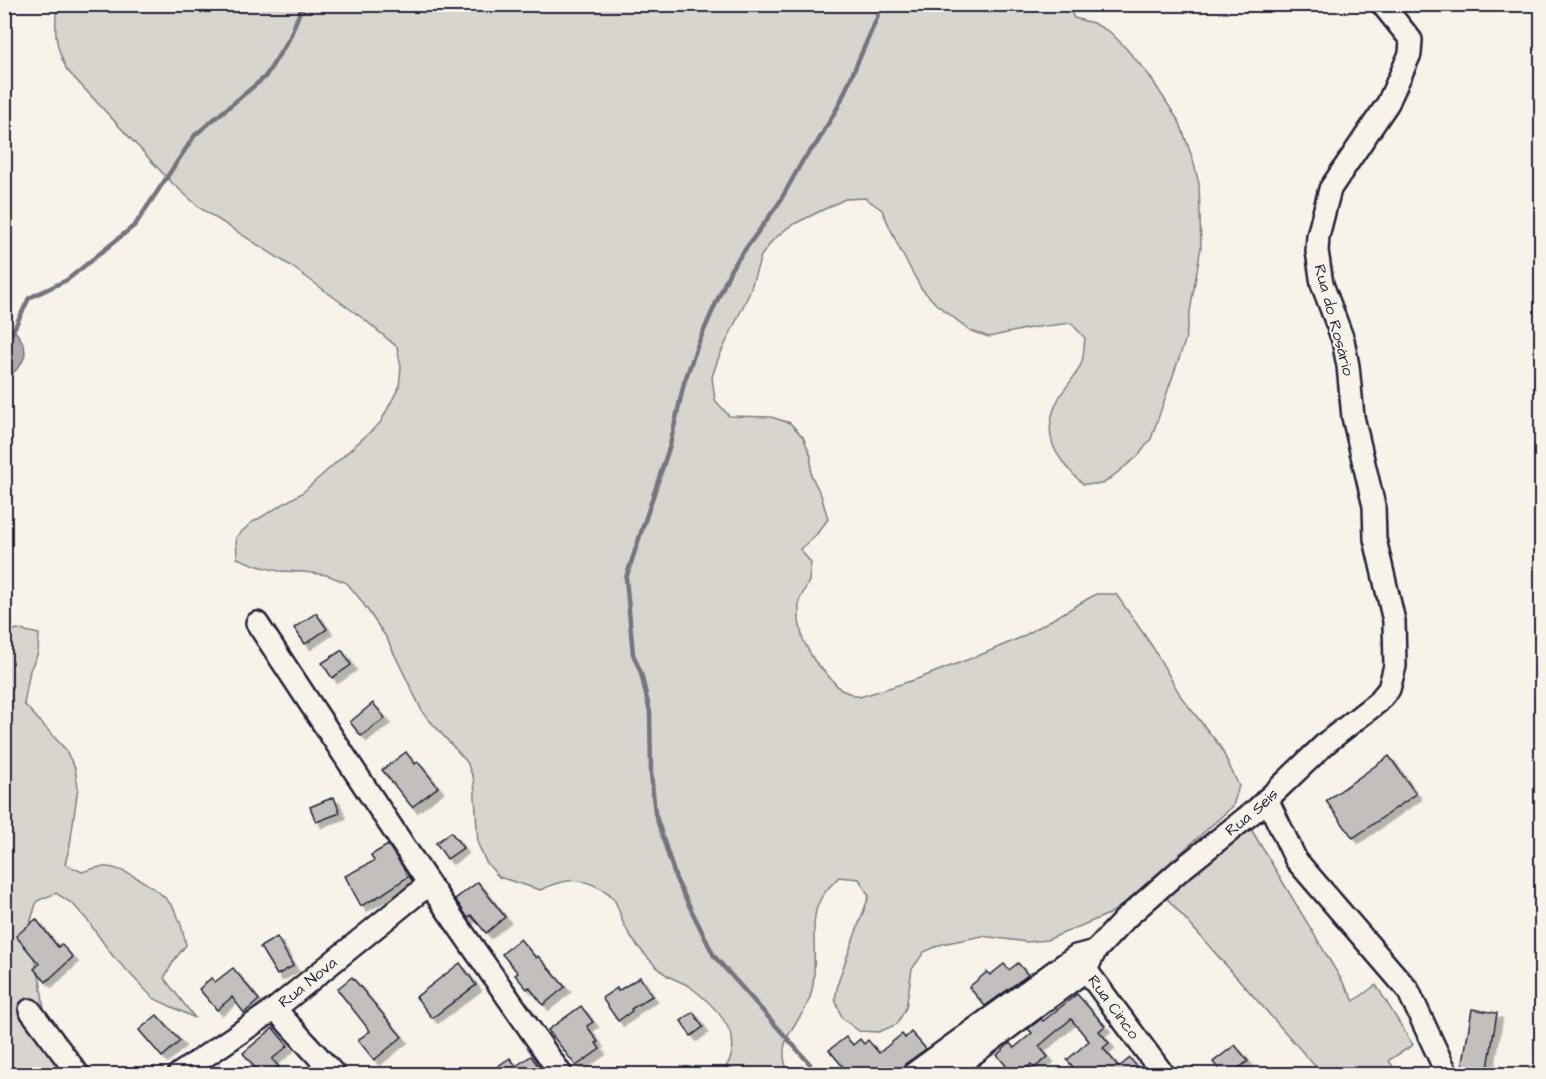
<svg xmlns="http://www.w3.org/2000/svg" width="1546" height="1079" font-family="'Architects Daughter',sans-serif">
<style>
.green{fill:#d8d5cf;stroke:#7d7c85;stroke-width:1.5}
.water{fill:#aeabad;stroke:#76747f;stroke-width:1.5}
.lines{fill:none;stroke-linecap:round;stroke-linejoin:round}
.stream{stroke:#76747f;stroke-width:4.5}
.building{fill:#c2bfbd;stroke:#22223b;stroke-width:1.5;filter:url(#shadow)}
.minor-casing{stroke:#22223b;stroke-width:26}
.minor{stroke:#f7f3e8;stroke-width:21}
.labels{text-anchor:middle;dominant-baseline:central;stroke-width:4.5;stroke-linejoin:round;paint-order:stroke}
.street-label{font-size:16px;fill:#22223b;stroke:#f7f3e8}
</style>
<defs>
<filter id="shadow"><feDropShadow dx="5.5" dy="5.5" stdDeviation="0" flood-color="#0004"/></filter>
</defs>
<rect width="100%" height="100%" fill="#f7f3e8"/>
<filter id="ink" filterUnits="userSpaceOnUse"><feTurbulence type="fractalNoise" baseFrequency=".0167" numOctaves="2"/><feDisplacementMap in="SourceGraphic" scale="12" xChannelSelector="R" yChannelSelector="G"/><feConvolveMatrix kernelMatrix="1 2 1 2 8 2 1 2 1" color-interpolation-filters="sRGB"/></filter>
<g filter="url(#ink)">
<g class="green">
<path d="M1067,4L1074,18L1093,23L1110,32L1123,45L1149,75L1180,123L1193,160L1199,184L1201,247L1185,341L1151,439L1138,456L1103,484H1083C1054,457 1039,434 1060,396C1067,385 1079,373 1082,361C1084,354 1084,345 1085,338L1071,323L1030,328L989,337L971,331L936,304L921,288L900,250L882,210L865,198L845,199L790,226L773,240L761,256L749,294L718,359L712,377L715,400L729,416L771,417L790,423L803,437L811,456V475L821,495L828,519L816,535L800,549L811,563L809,581L799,601V621L803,640L814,660L841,690L860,697L917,679L985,653L1022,637L1096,594H1116L1152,646L1182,698L1220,746L1239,786L1233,806L1125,903L1109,914L1047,940L1027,942L982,936L942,944L924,952L912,969L906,1008L897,1024L879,1032L859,1031L842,1018L835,999L839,979L869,896L859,879L839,877C830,886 821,895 817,907C810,929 818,965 812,990C805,1024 771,1035 789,1074H720C752,1041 717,1007 689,986C682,982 675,980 668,976C657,969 645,955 636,944C631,937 625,928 622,920C617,905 616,896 600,888C578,876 561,880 540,890L499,877L486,862L478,844L474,780L467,762L423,713L386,637L360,599L347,583L327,575L304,572L279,571L258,566L237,558L236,537L251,523L302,493L380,423L399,387L401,367L397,347L365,320L291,266L200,208L170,181L67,70C55,46 54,31 57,5Z"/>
<path d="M17,629L39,634L38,653L30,670L24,704L65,749L75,768L78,787L70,845L65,864L82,872C88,870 95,868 100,867C122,865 160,889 172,906C180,917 183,932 186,945L175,959L164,978L195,1018L153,998L112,955L88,921L73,904L56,893L37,901L31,920L30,942L40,980L46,1024L62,1074H5L4,633Z"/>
<polygon points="1251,829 1354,1001 1376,985 1413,1045 1389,1060 1397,1074 1322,1074 1165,896"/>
</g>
<path class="water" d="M13,329C34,352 25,362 5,381V333Z"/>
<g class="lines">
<g class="stream">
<polyline points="12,333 29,298 67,280 135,225 195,135 265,77 289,39 303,4"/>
<polyline points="810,1064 714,956 676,879 655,813 651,773 650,712 641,673 633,654 626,578 670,445 684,383 698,344 731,269 779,203 803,160 817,143 839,105 877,18 880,4"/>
</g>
</g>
<g class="building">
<polygon points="316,613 327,629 305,644 294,628"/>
<polygon points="342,650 351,665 332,678 322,663"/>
<polygon points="373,703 385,718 361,736 350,722"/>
<polygon points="406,752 415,764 418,762 438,787 412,807 382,770"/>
<polygon points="1389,756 1416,794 1353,838 1326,801"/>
<polygon points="334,797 340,813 316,822 310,807"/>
<polygon points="451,832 463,848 447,859 436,843"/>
<polygon points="388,845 409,876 381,895 361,906 345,876 374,861 371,855"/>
<polygon points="478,882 505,917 486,933 471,915 468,918 455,899"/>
<polygon points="36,919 58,947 61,944 73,957 46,982 34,969 39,964 16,936"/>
<polygon points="277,937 293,966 277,975 260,947"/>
<polygon points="520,939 536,958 538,956 565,987 543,1005 529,987 527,989 515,975 518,973 502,954"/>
<polygon points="460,963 476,985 432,1018 416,997"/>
<polygon points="1018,963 1028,975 985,1006 969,987 987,972 990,975 1004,964 1009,970"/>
<polygon points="233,968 259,1000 244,1013 232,997 217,1010 199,989 211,978 215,982"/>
<polygon points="352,977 402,1037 374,1060 358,1040 370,1031 337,989"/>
<polygon points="640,977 652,996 631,1009 632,1011 618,1021 602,998 617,988 618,991"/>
<polygon points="1077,994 1105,1026 1099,1031 1109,1043 1103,1048 1119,1067 1130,1058 1138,1068 1130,1074 1079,1074 1067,1060 1089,1041 1071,1019 1039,1046 1048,1057 1034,1068 1031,1064 1019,1074 1013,1074 997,1055 1010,1043 1014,1048 1032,1033 1028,1029 1041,1019 1043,1021"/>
<polygon points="581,1006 593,1022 587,1026 598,1042 596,1043 600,1049 576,1066 548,1030"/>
<polygon points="1472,1009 1497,1013 1487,1074 1461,1074"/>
<polygon points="693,1012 703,1027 691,1036 681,1021"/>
<polygon points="157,1015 180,1041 162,1057 139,1030"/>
<polygon points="273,1028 288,1046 272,1059 279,1067 269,1074 260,1074 243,1053"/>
<polygon points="911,1032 926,1049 905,1064 900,1074 849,1074 829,1050 846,1037 853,1045 860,1039 864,1044 868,1040 879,1053 902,1034 905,1038"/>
<polygon points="1235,1045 1248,1061 1231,1074 1222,1074 1213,1062"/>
<polygon points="531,1056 544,1074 486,1074 510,1058 516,1066"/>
</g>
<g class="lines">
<defs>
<g id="minor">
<polyline points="257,623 429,884 561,1074"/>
<polyline points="1267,799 1296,860 1408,990 1447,1074"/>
<path id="s1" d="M1078,959L1163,1074"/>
<polyline points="275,1009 334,1074"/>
<polyline points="30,1010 78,1074"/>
<path id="s2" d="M179,1074L275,1009L429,884"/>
<polyline points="913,1074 1076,956 1095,951"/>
<path id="s3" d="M946,1074L1086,970L1095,951L1126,918L1178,872L1257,809L1326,743L1378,702L1389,689L1395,666L1394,621L1375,539L1374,506L1353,417L1348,366L1343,340L1322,284L1317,251L1318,236L1330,189L1388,103L1410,54L1411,40L1382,4"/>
</g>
</defs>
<use href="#minor" class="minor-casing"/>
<use href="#minor" class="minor"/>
</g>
</g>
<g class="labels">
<g class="street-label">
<text transform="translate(1334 320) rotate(75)">Rua do Rosário</text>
<text stroke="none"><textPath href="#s3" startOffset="405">Rua Seis</textPath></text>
<text stroke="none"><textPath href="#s2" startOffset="158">Rua Nova</textPath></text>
<text stroke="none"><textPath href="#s1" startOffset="60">Rua Cinco</textPath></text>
</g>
</g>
<rect width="1546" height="1079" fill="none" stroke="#f7f3e8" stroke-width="24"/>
<rect x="12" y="12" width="1522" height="1055" fill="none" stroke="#22223b" stroke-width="2" filter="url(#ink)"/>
</svg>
